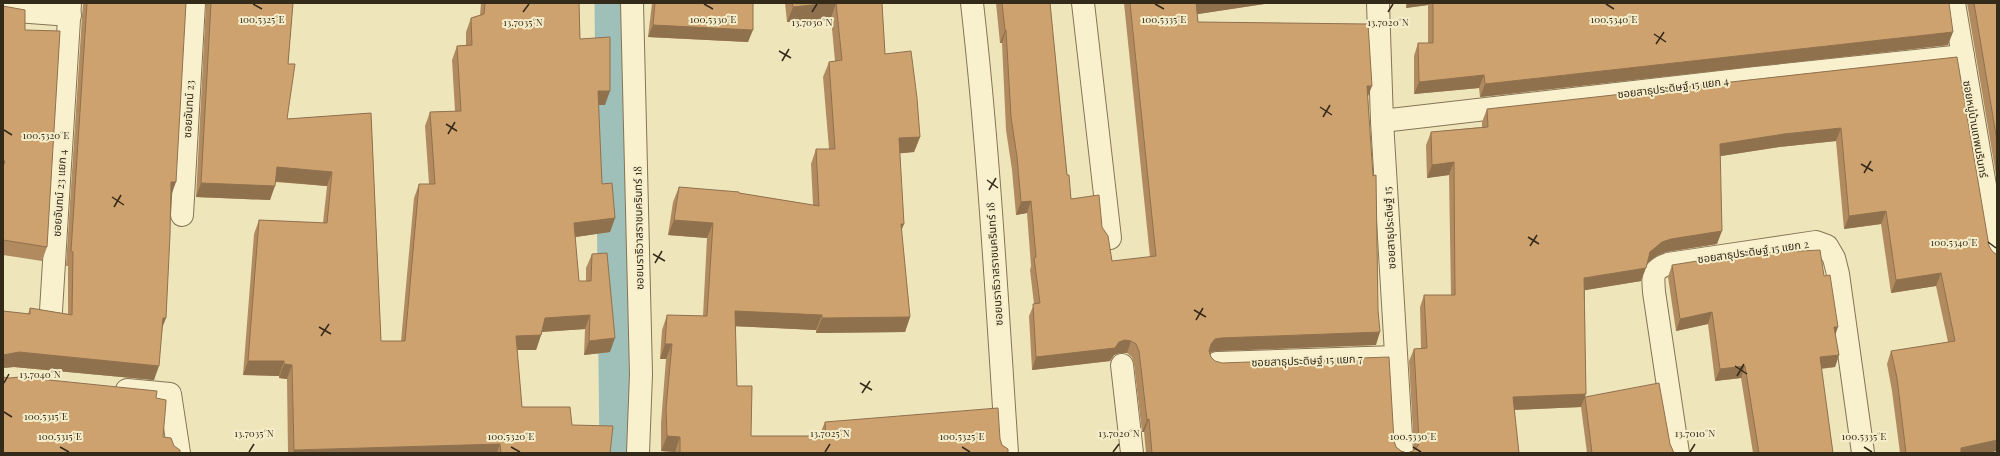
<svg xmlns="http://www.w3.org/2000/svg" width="2000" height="456" font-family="'Playfair Display','Noto Sans Thai',serif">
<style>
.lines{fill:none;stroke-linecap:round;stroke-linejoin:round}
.canal{stroke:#9fbfb9;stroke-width:31}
.minor-casing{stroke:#857455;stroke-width:24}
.tertiary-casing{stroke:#857455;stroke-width:24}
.minor{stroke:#f9f1cd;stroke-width:22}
.tertiary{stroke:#f9f1cd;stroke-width:22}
.wall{fill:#b18b5f}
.shaded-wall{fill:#90714e}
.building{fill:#cea26f;stroke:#90714e}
.ticks{fill:none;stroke:#342a1a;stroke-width:1.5}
.labels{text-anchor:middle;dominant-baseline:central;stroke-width:4;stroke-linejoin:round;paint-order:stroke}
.street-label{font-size:11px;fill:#342a1a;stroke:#f6eeca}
.ticks-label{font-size:10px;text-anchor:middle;fill:#342a1a;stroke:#f6eeca;stroke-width:4;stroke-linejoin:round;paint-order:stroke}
</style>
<rect width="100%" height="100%" fill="#eee5bb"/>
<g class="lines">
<polyline class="canal" points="610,3 615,453"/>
<defs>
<g id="minor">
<polyline points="632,3 641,374 638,453"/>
<path d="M972,3C989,152 997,303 1007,453"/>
<polyline points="1083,3 1110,238"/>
<polyline points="1954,3 1997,256"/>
<polyline points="3,10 70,15"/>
<polyline points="1382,121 1756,78 1963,56"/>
<polyline points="182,215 194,3"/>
<polyline points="51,311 70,3"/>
<polyline points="1217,363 1396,357"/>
<polyline points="1122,365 1132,453"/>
<polyline points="127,390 170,394 179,453"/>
<path d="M1678,453L1654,292C1653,276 1651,270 1668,264L1816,242L1827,246L1834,258L1838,274L1863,453"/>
</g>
<polyline id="tertiary" points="1378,3 1382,121 1402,453"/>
</defs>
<use href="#minor" class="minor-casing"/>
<use href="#tertiary" class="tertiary-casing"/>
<use href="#minor" class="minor"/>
<use href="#tertiary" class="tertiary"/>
</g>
<g class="wall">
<polygon points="83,3 186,3 170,196 166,318 163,326 154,380 14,367 3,368 3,311 28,314 30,308 68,314 68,266 66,266 82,16"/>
<polygon points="206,3 293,3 288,64 287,119 371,113 381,341 401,341 414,198 419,184 429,184 425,126 430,112 455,111 452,60 457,46 466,45 466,32 471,18 480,15 481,3 579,3 580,39 605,105 598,105 602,184 615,218 610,232 575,237 579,281 586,281 586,268 592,254 610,352 584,355 585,329 542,332 536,350 517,350 522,407 572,425 610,453 288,453 287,379 279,378 279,376 243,375 254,234 259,220 323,223 327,186 275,182 270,200 196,197"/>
<polygon points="652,3 753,3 748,42 648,37"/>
<polygon points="785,3 882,3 885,54 920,137 914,152 900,153 901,230 910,317 905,332 816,333 816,330 735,326 737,386 751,436 819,436 825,422 1000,439 1002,445 1008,453 675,453 675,452 661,451 661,423 666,359 660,359 662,330 667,315 703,316 707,238 668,235 673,202 679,187 739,193 813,205 811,164 816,149 829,149 823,77 829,62 835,61 831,18 787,22"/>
<polygon points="996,3 1050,3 1067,175 1071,199 1102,227 1112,261 1150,257 1124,3 1271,3 1197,14 1198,22 1368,96 1376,345 1217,351 1210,353 1211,357 1215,361 1394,441 1396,447 1401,451 1407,453 1413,451 1414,450 1409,361 1414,349 1421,348 1420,307 1424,295 1451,295 1449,175 1427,178 1426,145 1431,132 1482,127 1482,122 1487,109 1957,57 1990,453 1900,453 1892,391 1887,364 1891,351 1948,342 1936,286 1891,293 1881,224 1844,229 1836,141 1779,147 1720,156 1717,244 1666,252 1658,255 1647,264 1641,281 1585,290 1585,397 1670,444 1674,453 1587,453 1581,407 1514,410 1519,453 1146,453 1144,432 1142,432 1134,364 1132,357 1127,353 1120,353 1114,355 1110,361 1032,370 1029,316 1034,304 1030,270 1031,266 1027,213 1016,215 1012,170 1006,130 1002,43 1000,43"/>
<polygon points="1406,3 1949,3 1948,45 1480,97 1479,88 1414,94 1414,56 1418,43 1428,43 1428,5 1406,8"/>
<polygon points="1967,3 1997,3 1997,181"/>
<polygon points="3,6 25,30 47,247 42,261 3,255"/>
<polygon points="1672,265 1824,276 1839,355 1835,367 1821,369 1833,453 1753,453 1741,378 1715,381 1708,324 1676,331 1668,277"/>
</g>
<g class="shaded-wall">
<polygon points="831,3 836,3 831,18 787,22 793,7"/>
<polygon points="1196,3 1271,3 1192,15"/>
<polygon points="1408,3 1429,3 1428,5 1406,8"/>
<polygon points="653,25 753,30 748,42 648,37"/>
<polygon points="1005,30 1006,30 1002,43 1000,43"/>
<polygon points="1953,32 1948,45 1480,97 1485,84"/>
<polygon points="1484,75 1479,88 1414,94 1419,82"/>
<polygon points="1367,86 1372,86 1367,99"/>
<polygon points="598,91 610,91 605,105 592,105"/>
<polygon points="1841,128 1836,141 1779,147 1715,157 1720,144 1784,134"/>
<polygon points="920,137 914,152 894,154 899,138"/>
<polygon points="1454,162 1449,175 1427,178 1432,165"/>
<polygon points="277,167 332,172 327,186 271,181"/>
<polygon points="171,182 176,182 171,196"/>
<polygon points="201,183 275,186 270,200 196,197"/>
<polygon points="1031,201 1027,213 1016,215 1021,202"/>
<polygon points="1886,211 1881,224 1844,229 1849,216"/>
<polygon points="615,218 610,232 569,238 574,223"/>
<polygon points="674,220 713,223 707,238 668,235"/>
<polygon points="901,224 904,224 898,239"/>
<polygon points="1722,231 1717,244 1666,252 1658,255 1645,265 1650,252 1662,242 1671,239"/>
<polygon points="1646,268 1641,281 1580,291 1584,278"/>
<polygon points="1941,273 1936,286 1891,293 1896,280"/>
<polygon points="735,311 822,315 816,330 729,326"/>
<polygon points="1712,312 1708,324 1676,331 1680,319"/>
<polygon points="590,315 585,329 539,332 545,318"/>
<polygon points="910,317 905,332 816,333 822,318"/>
<polygon points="163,318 166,318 160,332"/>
<polygon points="1834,327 1838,327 1834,339"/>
<polygon points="1380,332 1376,345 1217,351 1211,352 1206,357 1211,344 1215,339 1221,338"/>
<polygon points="541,335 536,350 511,350 516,336"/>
<polygon points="615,338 610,352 584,355 589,341"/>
<polygon points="1125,340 1131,341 1127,353 1120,353 1114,355 1110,361 1032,370 1036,357 1119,342"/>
<polygon points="665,344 672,344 666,359 660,359"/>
<polygon points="19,352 159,366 154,380 14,367 3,368 3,355"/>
<polygon points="1839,355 1835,367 1815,369 1820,357"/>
<polygon points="248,361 284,361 279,376 243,375"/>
<polygon points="284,364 292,365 287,379 279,378"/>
<polygon points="1745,366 1741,378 1715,381 1720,369"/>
<polygon points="1586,394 1581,407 1509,410 1513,397"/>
<polygon points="1149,419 1144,432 1142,432 1147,420"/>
<polygon points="667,436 680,437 675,452 661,451"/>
<polygon points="1997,440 1997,451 1990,453 1959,453 1961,448"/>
<polygon points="500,444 497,453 293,453 294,450"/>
</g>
<g class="building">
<polygon points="87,3 186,3 176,182 171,182 170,235 166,318 163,318 159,366 19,352 3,355 3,311 30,314 30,308 72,315 73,252 71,251"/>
<polygon points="211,3 293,3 288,64 295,64 287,119 371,113 381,341 405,341 419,184 435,184 430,112 461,111 457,46 472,45 471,18 484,14 485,3 579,3 580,39 610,37 610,91 598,91 602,184 612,183 615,218 574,223 579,281 591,281 592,254 607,253 615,338 589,341 590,315 545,318 541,335 516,336 522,407 570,407 572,425 613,426 610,453 501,453 500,444 294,450 292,365 284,364 284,361 248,361 259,220 327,223 332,172 277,167 275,186 201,183"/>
<polygon points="655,3 753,3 753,30 653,25"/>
<polygon points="792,3 831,3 793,7"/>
<polygon points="836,3 882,3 885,54 911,51 917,98 920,137 899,138 904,224 901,224 910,317 822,318 822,315 735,311 737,386 752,386 751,436 826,436 825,422 998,408 1000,439 1002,445 1008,449 1008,453 680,453 680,437 667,436 666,408 672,344 665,344 667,315 707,316 713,223 674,220 679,187 739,192 739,193 819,206 816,149 835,149 829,62 842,60"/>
<polygon points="1002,3 1050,3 1067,175 1069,175 1071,199 1099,195 1102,227 1108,236 1112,261 1156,256 1130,3 1196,3 1198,22 1368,24 1372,86 1367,86 1373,176 1376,175 1378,310 1380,332 1221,338 1215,339 1211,344 1209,351 1211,357 1215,361 1222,363 1389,357 1394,441 1396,447 1401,451 1407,453 1413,451 1418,446 1419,440 1414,349 1427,348 1424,295 1455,295 1454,162 1432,165 1431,132 1488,127 1487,109 1957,57 1989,246 1992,251 1997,255 1997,440 1961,448 1961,453 1906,453 1897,378 1891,351 1955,341 1941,273 1896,280 1886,211 1849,216 1841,128 1784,134 1720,144 1722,231 1671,239 1662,242 1650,252 1646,268 1584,278 1586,394 1513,397 1519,453 1152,453 1149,419 1147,420 1139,351 1136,344 1131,341 1125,340 1119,342 1115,348 1036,357 1033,304 1040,303 1034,258 1036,257 1031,201 1021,202 1017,157 1011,117 1006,30 1005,30"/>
<polygon points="1433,3 1949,3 1953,32 1485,84 1484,75 1419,82 1418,43 1433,43"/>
<polygon points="1974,3 1997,3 1997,141"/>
<polygon points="3,6 25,10 25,30 60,31 47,247 3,240 3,167 5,161 3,161"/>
<polygon points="1820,250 1824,276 1830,275 1838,327 1834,327 1839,355 1820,357 1833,453 1759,453 1745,366 1720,369 1712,312 1680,319 1672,265 1742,254"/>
<polygon points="3,377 9,378 20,377 157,391 156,398 166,400 166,402 163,437 171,438 174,446 180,450 180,453 3,453"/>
<polygon points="1659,383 1670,444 1674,453 1592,453 1585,397"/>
</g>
<path class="ticks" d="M253,4L262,9M704,4L713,9M1155,4L1164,9M1606,4L1614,9M523,12L529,4M812,12L817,4M1388,12L1393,4M1654,34L1666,42M1656,44L1664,32M779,51L791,58M782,61L789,49M1320,107L1332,115M1323,117L1330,105M446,124L457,131M4,130L12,135M448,134L455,122M1861,164L1873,171M1864,173L1871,161M987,180L998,188M989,190L996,178M112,197L124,205M114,207L121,195M1528,237L1539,244M1988,242L1996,248M1530,246L1537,235M653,254L665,261M655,263L662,251M1194,310L1206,317M1196,320L1203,308M319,327L331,334M321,336L329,324M1735,366L1747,374M1737,376L1744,364M4,383L9,374M860,383L872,390M862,393L870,381M4,412L12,417M60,447L69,452M511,447L520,452M962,447L970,452M1413,447L1421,452M1864,447L1872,452M249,452L254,444M825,452L830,444M1113,452L1119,444M1690,452L1695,444"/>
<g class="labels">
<g class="street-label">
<text transform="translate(1673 87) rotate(-7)">ซอยสาธุประดิษฐ์ 15 แยก 4</text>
<text transform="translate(188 109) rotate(-87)">ซอยจันทน์ 23</text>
<text transform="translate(1976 129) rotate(80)">ซอยหมู่บ้านเทพนรินทร์</text>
<text transform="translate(59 193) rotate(-86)">ซอยจันทน์ 23 แยก 4</text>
<text transform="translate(638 228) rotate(-91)">ซอยนราธิวาสราชนครินทร์ 18</text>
<text transform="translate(1389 228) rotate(-93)">ซอยสาธุประดิษฐ์ 15</text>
<text transform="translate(1753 251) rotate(-8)">ซอยสาธุประดิษฐ์ 15 แยก 2</text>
<text transform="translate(994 264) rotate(-94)">ซอยนราธิวาสราชนครินทร์ 18</text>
<text transform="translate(1307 360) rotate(-2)">ซอยสาธุประดิษฐ์ 15 แยก 7</text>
</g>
</g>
<g class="ticks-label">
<text x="262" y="23">100.5325°E</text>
<text x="713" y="23">100.5330°E</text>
<text x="1164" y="23">100.5335°E</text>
<text x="1614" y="23">100.5340°E</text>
<text x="523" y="26">13.7035°N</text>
<text x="812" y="26">13.7030°N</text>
<text x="1388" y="26">13.7020°N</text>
<text x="46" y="139">100.5320°E</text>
<text x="1954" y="246">100.5340°E</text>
<text x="40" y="378">13.7040°N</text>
<text x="46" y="420">100.5315°E</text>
<text x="254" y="437">13.7035°N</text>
<text x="830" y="437">13.7025°N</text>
<text x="1119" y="437">13.7020°N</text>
<text x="1695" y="437">13.7010°N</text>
<text x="60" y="440">100.5315°E</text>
<text x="511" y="440">100.5320°E</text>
<text x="962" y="440">100.5325°E</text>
<text x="1413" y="440">100.5330°E</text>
<text x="1864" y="440">100.5335°E</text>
</g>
<rect width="2000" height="456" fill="none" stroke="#342a1a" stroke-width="8"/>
</svg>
